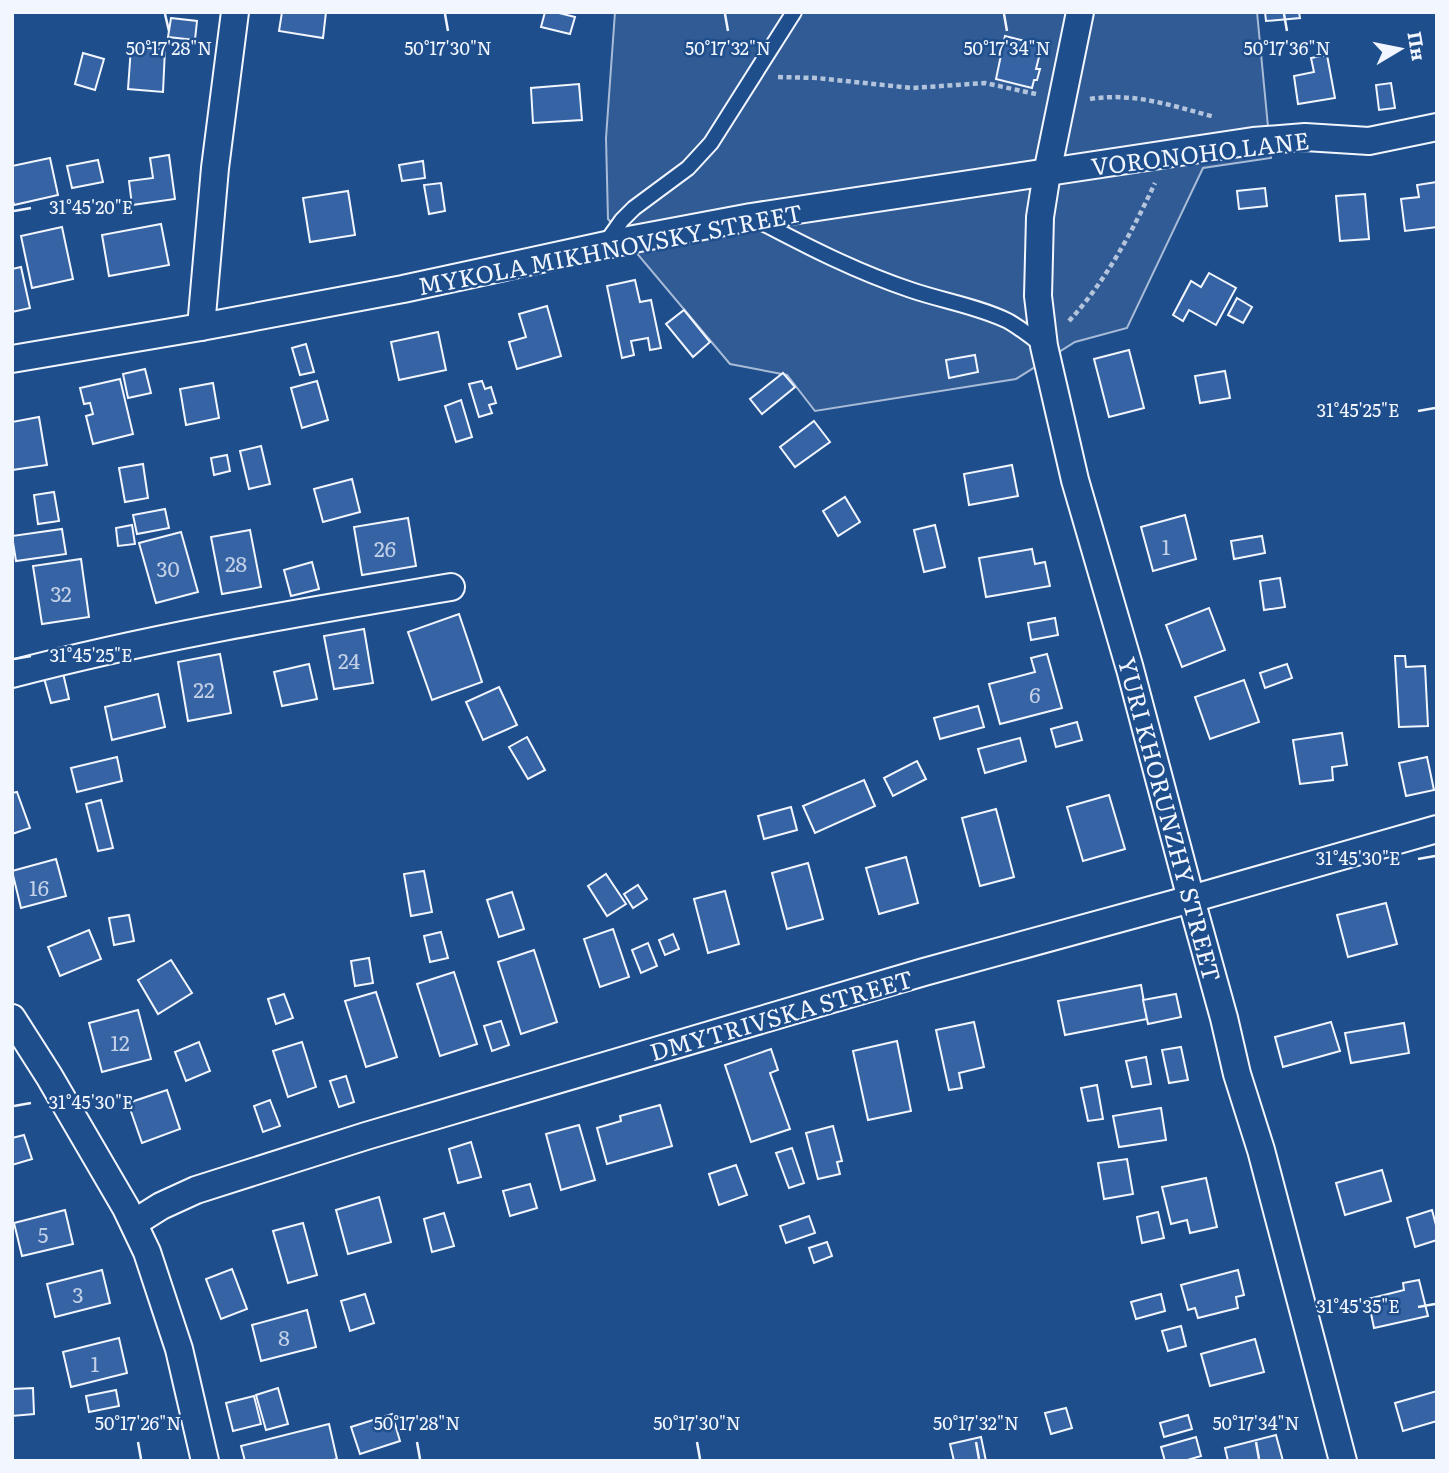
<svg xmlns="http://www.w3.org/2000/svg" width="1449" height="1473" font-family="Literata,serif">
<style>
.built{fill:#305b95;stroke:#a8bbd7;stroke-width:2}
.building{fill:#3563a3;stroke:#f2f6ff;stroke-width:2}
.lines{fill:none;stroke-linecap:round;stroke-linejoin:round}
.service-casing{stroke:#f2f6ff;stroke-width:18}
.minor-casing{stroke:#f2f6ff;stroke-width:30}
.path{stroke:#b3c4dc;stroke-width:4.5;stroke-dasharray:5 3.5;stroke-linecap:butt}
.service{stroke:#1f4e8c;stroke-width:14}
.minor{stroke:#1f4e8c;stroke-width:26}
.ticks{fill:none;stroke:#f2f6ff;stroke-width:2.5}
.labels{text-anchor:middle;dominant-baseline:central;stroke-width:5;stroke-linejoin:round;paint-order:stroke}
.number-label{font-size:21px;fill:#c3d1e8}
.street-label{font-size:24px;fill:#f2f6ff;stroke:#1f4e8c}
.ticks-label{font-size:18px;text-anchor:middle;fill:#f2f6ff;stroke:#1f4e8c;stroke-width:5;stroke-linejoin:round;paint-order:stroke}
</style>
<rect width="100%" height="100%" fill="#1f4e8c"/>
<polygon class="built" points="615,12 1257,12 1271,158 1203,168 1127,328 1075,342 1016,379 815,411 787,375 730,364 608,219 606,138"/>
<g class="building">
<polygon points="282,12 326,12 323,38 279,31"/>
<polygon points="545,12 555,12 575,17 570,34 541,27"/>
<polygon points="1265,12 1299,12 1300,18 1266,21"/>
<polygon points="171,18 197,21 195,40 168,37"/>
<polygon points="1005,36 1042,45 1036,69 1040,69 1037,80 1034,80 1032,88 996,79"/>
<polygon points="131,47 165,49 163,92 128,89"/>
<polygon points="83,53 104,59 95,90 75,84"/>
<polygon points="1327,55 1335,98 1298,104 1294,76 1314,72 1311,58"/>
<polygon points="1391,83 1395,108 1379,110 1376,85"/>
<polygon points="579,84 582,120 533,123 531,88"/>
<polygon points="169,155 175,199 132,205 129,181 153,178 150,158"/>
<polygon points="50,158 58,195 14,205 12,197 12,166"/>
<polygon points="98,160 103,182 72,188 67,166"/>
<polygon points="423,161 425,178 402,181 399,165"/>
<polygon points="1437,182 1437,227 1405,231 1401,199 1419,197 1417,185"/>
<polygon points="441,183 445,211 429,214 424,185"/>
<polygon points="1265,188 1267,206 1239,209 1237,191"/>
<polygon points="348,191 355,235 310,242 303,198"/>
<polygon points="1365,194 1369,239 1340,241 1336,196"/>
<polygon points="161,224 169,265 109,276 102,235"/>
<polygon points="62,227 73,279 32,288 21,236"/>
<polygon points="21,267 30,308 12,312 12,269"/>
<polygon points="1209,273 1236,288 1216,325 1189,310 1183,321 1173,315 1191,281 1201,287"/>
<polygon points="635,280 640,302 651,300 661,348 650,350 648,338 631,341 634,355 622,358 607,286"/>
<polygon points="1237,298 1252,307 1243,323 1228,315"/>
<polygon points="547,306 561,356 517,369 509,342 526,337 519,314"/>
<polygon points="684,310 710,342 693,357 666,324"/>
<polygon points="438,332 446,370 399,380 391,342"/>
<polygon points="306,344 314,372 300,375 292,348"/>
<polygon points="1129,350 1144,408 1109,417 1094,359"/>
<polygon points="975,355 978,372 949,378 946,360"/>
<polygon points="145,369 151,393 128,398 123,374"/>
<polygon points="1225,371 1230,398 1200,403 1195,376"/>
<polygon points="783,373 795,387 762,414 750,399"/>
<polygon points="120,379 133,434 93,444 86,416 93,414 90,403 84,404 80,388"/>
<polygon points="317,381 328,420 302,428 291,388"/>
<polygon points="482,381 485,389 491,387 496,403 489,405 492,413 479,417 469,384"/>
<polygon points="213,383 219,418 186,425 180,389"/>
<polygon points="461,400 472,437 456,442 445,406"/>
<polygon points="39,417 47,465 12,470 12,422"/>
<polygon points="814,421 830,442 795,467 780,447"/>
<polygon points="261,446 270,484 249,489 240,451"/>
<polygon points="227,455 230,471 214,475 211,458"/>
<polygon points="143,464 148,498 125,502 119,468"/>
<polygon points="1012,465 1018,496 969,505 964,474"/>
<polygon points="352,479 360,512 323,522 314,489"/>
<polygon points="54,492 59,521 38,524 34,495"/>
<polygon points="845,497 860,522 838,536 823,511"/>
<polygon points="165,509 169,528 137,534 133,515"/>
<polygon points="1185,515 1196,559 1153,571 1141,527"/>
<polygon points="408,518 416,566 362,575 354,527"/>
<polygon points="132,525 135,544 118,546 116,528"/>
<polygon points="935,525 945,567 924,572 914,530"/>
<polygon points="62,529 66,554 16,561 12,536"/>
<polygon points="250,530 261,587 222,594 211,537"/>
<polygon points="181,532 198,592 156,603 139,543"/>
<polygon points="1262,536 1265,553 1234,559 1231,541"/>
<polygon points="1032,549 1035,564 1045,562 1050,586 986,597 979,558"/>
<polygon points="81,559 89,617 42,624 33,566"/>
<polygon points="312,562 319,589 291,596 284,570"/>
<polygon points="1280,578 1285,607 1264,610 1260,581"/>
<polygon points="1209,608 1225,650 1182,667 1166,625"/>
<polygon points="459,614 482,682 432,700 408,632"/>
<polygon points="1055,618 1058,635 1031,640 1028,623"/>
<polygon points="364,629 373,683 334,689 324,636"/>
<polygon points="220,654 231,713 188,721 178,662"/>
<polygon points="1047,654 1062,708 1000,724 989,684 1035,672 1031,658"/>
<polygon points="1395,656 1405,656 1406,667 1425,666 1428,726 1399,727"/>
<polygon points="309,664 317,699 282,706 274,672"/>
<polygon points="1287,664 1292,678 1265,688 1260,673"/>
<polygon points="63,673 69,699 51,703 44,678"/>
<polygon points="1244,680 1259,722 1210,739 1195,697"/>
<polygon points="499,687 517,725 483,740 466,702"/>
<polygon points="158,694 165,727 112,740 105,707"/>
<polygon points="978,706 984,727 940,739 934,718"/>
<polygon points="1077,722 1082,740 1056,747 1051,729"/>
<polygon points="1342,733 1347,765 1332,767 1333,780 1300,784 1293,740"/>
<polygon points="527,737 545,770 528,779 509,747"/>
<polygon points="1020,738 1026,761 985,773 978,749"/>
<polygon points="117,757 122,781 77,792 71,768"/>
<polygon points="1427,757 1434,790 1406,796 1399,763"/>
<polygon points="917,761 926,779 893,796 884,778"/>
<polygon points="864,780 875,806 815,833 803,806"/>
<polygon points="17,792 30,828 12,834 12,793"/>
<polygon points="1109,795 1125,849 1083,861 1067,807"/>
<polygon points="101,800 113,848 98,851 86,804"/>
<polygon points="791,807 797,830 764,839 758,816"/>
<polygon points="996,809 1014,877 980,886 962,818"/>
<polygon points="906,857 918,903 879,914 866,868"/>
<polygon points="56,859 66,896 21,908 12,871"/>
<polygon points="808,863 823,919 787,929 772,873"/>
<polygon points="424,871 432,912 411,916 404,874"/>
<polygon points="606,874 626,904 607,916 588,886"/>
<polygon points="638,885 647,899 633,908 624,894"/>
<polygon points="725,891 739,944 708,953 694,899"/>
<polygon points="512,892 524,929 499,937 487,900"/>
<polygon points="1386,903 1397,944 1348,957 1337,915"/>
<polygon points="129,915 134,941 114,945 109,918"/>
<polygon points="613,929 629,977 600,987 584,939"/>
<polygon points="89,930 101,959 60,976 48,947"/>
<polygon points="441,932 448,958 430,962 424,936"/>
<polygon points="673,934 679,949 665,955 659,940"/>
<polygon points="648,943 657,966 641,973 632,950"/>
<polygon points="534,950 557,1022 521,1034 498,962"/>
<polygon points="369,958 373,983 355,986 351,961"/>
<polygon points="171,960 192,993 158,1014 138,980"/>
<polygon points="454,972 477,1044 440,1056 417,984"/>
<polygon points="1141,985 1147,1019 1065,1035 1058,1001"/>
<polygon points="376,992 397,1057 366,1067 345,1001"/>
<polygon points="284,994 293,1018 276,1024 268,999"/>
<polygon points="1176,994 1181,1017 1148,1024 1143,1000"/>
<polygon points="138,1010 151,1059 102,1072 89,1023"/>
<polygon points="501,1021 509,1045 492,1051 484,1026"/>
<polygon points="974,1022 984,1067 959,1073 962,1088 949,1090 936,1030"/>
<polygon points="1331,1022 1340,1051 1283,1067 1275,1037"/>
<polygon points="1404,1023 1409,1053 1351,1063 1345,1033"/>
<polygon points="897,1041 911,1111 868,1120 853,1051"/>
<polygon points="199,1042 210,1071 186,1081 175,1052"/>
<polygon points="302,1042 316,1087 288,1097 273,1051"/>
<polygon points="1181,1047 1188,1080 1169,1083 1162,1050"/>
<polygon points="771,1049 778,1070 770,1073 790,1129 751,1142 725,1065"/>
<polygon points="1146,1057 1151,1084 1132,1087 1126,1061"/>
<polygon points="346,1076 354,1102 339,1107 330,1081"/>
<polygon points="1097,1085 1103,1119 1088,1121 1081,1088"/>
<polygon points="167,1090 180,1129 142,1143 128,1103"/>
<polygon points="270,1100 280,1126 263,1132 254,1106"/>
<polygon points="660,1105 672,1146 607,1164 597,1128 621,1121 620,1116"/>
<polygon points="1161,1108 1166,1140 1119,1147 1113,1116"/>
<polygon points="579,1125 595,1180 561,1190 546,1134"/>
<polygon points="833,1126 842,1161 837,1162 840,1174 818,1179 806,1133"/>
<polygon points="24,1135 32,1159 12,1165 12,1138"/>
<polygon points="471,1142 481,1177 458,1183 449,1149"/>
<polygon points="792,1148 804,1183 789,1188 776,1153"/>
<polygon points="1127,1159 1133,1194 1104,1199 1098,1163"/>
<polygon points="736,1165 747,1195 719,1205 709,1174"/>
<polygon points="1382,1170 1391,1201 1345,1215 1336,1183"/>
<polygon points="1206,1178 1217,1227 1190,1233 1187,1220 1171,1224 1162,1187"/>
<polygon points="530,1184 537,1208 510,1216 503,1191"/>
<polygon points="379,1197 391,1242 348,1254 336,1210"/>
<polygon points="65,1210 73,1244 22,1256 14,1223"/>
<polygon points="1432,1210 1437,1229 1437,1240 1415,1247 1407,1218"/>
<polygon points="1158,1212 1164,1238 1142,1243 1137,1217"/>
<polygon points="444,1213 454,1246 432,1252 424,1219"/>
<polygon points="809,1216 815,1233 786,1243 780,1226"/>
<polygon points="303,1223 317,1275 288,1283 273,1231"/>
<polygon points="827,1242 832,1256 814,1263 809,1248"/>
<polygon points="232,1269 247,1309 221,1319 206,1279"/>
<polygon points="102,1270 110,1303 55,1317 47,1284"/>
<polygon points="1238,1270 1244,1295 1236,1297 1238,1308 1198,1318 1195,1308 1188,1310 1181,1285"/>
<polygon points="1419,1280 1428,1316 1374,1328 1368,1299 1404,1290 1403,1283"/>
<polygon points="365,1294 374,1323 350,1331 341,1301"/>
<polygon points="1161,1294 1165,1311 1136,1319 1131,1302"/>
<polygon points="307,1310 316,1347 261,1361 252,1325"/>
<polygon points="1181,1326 1186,1346 1168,1351 1162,1331"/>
<polygon points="119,1338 127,1373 71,1387 63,1352"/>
<polygon points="1255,1339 1264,1372 1210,1386 1201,1354"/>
<polygon points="33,1388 34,1414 12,1416 12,1389"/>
<polygon points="278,1388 288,1424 266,1430 256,1395"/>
<polygon points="116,1390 119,1406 89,1412 86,1396"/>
<polygon points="1437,1391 1437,1421 1403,1431 1395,1403"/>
<polygon points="254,1396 261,1424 233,1431 226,1403"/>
<polygon points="1066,1408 1072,1428 1051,1434 1045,1413"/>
<polygon points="392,1414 400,1441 360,1454 351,1427"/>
<polygon points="1188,1415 1192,1429 1164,1437 1160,1423"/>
<polygon points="329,1424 337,1459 329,1461 245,1461 241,1446"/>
<polygon points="1276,1435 1283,1461 1228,1461 1225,1448"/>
<polygon points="981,1437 986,1461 954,1461 950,1444"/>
<polygon points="1196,1437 1201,1456 1184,1461 1165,1461 1161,1447"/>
</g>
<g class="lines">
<defs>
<g id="service">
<path d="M755,219C806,246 857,272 911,290C943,301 977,306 1008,321C1020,328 1032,337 1043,346"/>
<polyline points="605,244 622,220 634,208 688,168 711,143 794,12"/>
</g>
<g id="minor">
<polyline points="1080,12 1047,173 1040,217 1038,296 1044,346 1075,480 1130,669 1191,899 1224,1018 1237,1074 1261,1150 1343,1461"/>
<polyline points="201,327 215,168 235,12"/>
<polyline points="12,359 201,327 403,289 634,239 751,217 1253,141 1305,137 1369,141 1437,127"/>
<path d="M12,674C156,636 304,612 451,587"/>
<polyline points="12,1018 49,1076 126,1208 147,1252 179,1349 205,1461"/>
<polyline points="134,1223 161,1206 196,1190 366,1136 924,972 1191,899 1437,829"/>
</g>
</defs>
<use href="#service" class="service-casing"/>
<use href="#minor" class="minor-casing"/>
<g class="path">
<polyline points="778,77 817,78 912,88 985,83 1036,94"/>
<path d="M1090,99C1135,92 1172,106 1215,117"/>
<path d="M1069,321C1106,281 1132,232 1155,183"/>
</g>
<use href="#service" class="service"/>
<use href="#minor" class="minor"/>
</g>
<path class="ticks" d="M165,14L169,31M445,14L448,31M725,14L728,31M1004,14L1007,31M1284,14L1287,31M14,211L31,208M1418,411L1435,408M14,659L31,656M1418,859L1435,856M14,1106L31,1103M1418,1307L1435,1304M138,1442L141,1459M417,1442L420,1459M697,1442L700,1459M976,1442L979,1459M1256,1442L1259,1459"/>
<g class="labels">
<g class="number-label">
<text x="1166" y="545">1</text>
<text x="385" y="547">26</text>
<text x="236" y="562">28</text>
<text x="168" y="567">30</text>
<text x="61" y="592">32</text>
<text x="349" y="659">24</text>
<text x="204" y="688">22</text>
<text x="1035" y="693">6</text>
<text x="39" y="886">16</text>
<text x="120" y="1041">12</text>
<text x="43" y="1233">5</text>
<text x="78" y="1293">3</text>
<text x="284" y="1336">8</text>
<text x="95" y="1362">1</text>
</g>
<g class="street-label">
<text transform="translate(1200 152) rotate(-7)">VORONOHO LANE</text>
<text transform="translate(610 248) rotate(-11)">MYKOLA MIKHNOVSKY STREET</text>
<text transform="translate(1171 819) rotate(75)">YURI KHORUNZHY STREET</text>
<text transform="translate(781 1014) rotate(-16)">DMYTRIVSKA STREET</text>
</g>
</g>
<g class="ticks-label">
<text x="169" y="55">50°17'28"N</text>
<text x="448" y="55">50°17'30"N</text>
<text x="728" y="55">50°17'32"N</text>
<text x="1007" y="55">50°17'34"N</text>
<text x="1287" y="55">50°17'36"N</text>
<text x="91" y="214">31°45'20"E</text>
<text x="1358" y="417">31°45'25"E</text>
<text x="91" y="662">31°45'25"E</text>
<text x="1358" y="865">31°45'30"E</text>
<text x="91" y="1109">31°45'30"E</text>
<text x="1358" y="1313">31°45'35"E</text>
<text x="138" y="1430">50°17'26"N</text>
<text x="417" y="1430">50°17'28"N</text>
<text x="697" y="1430">50°17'30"N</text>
<text x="976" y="1430">50°17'32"N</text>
<text x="1256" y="1430">50°17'34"N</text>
</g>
<rect width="1449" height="1473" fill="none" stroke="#f2f6ff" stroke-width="28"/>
<g transform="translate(1400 49) rotate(80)" stroke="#1f4e8c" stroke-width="5" paint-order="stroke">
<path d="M0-5L12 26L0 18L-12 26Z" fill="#f2f6ff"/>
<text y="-10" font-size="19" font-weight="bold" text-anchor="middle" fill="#f2f6ff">Пн</text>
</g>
</svg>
